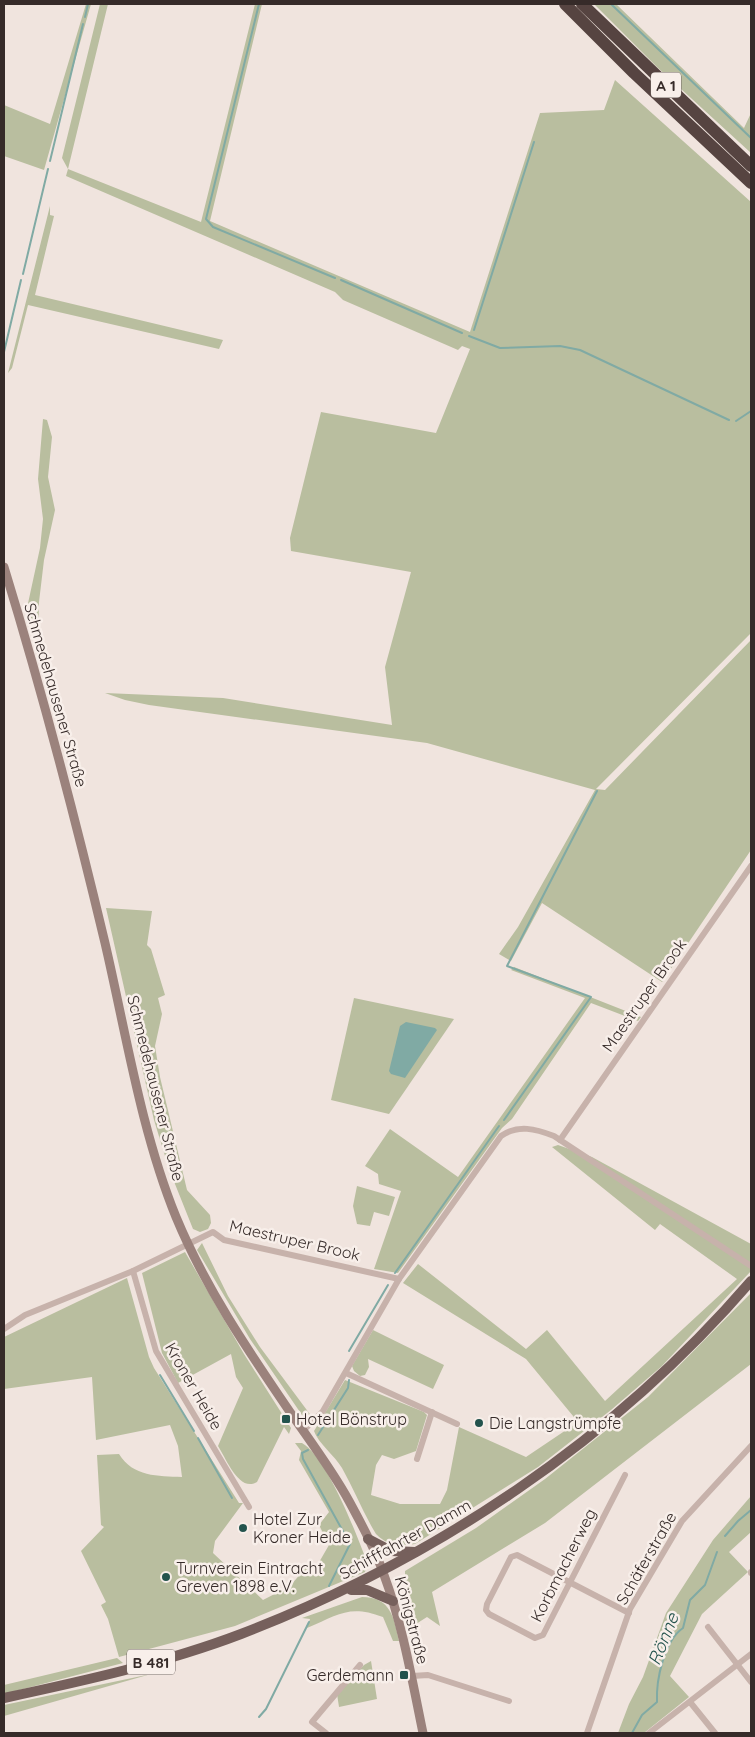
<svg xmlns="http://www.w3.org/2000/svg" width="755" height="1737" font-family="Quicksand,sans-serif">
<style>
.green{fill:#b9be9f}
.water{fill:#80aaa4}
.lines{fill:none;stroke-linecap:round;stroke-linejoin:round}
.stream{stroke:#80aaa4;stroke-width:2}
.street{stroke:#c7b2ab;stroke-width:6}
.secondary{stroke:#9b827c;stroke-width:9}
.primary{stroke:#76605c;stroke-width:10}
.highway{stroke:#564441;stroke-width:12}
.poi-dot{fill:#23534d;stroke:#f8efea;stroke-width:2}
.labels{text-anchor:middle;dominant-baseline:central;stroke-width:5;stroke-linejoin:round;paint-order:stroke}
.shield{fill:#f8efea;stroke:#706663;stroke-width:1}
.shield-label{font-size:15px;font-weight:bold;fill:#362b29}
.street-label{font-size:16px;fill:#362b29;stroke:#f8efea}
.poi-label{font-size:16px;fill:#362b29;stroke:#f8efea;text-anchor:start}
.water-label{font-size:18px;font-style:italic;fill:#23534d;stroke:#f8efea}
</style>
<rect width="100%" height="100%" fill="#f0e4de"/>
<g class="green">
<polygon points="86,4 91,4 44,170 4,156 4,105 50,124"/>
<polygon points="100,4 108,4 68,169 201,222 255,4 262,4 210,221 470,332 540,113 604,110 615,80 751,202 751,633 596,789 605,790 751,640 751,850 662,982 542,903 511,961 499,954 518,927 595,790 427,743 149,705 125,700 105,693 223,698 392,725 385,667 411,572 291,551 290,538 321,412 436,433 470,349 462,346 458,350 343,300 335,292 66,176 68,169 62,158"/>
<polygon points="594,4 616,4 744,128 751,113 751,153 657,67"/>
<polygon points="50,206 50,215 54,216 35,295 223,340 219,349 28,305 12,368 8,373"/>
<polygon points="43,419 47,420 52,437 48,477 55,510 44,560 39,602 38,642 34,634 27,608 40,548 43,519 38,479"/>
<polygon points="106,908 152,911 147,945 151,949 165,995 158,998 162,1014 155,1046 160,1077 187,1190 210,1215 211,1223 208,1229 200,1232 193,1229 169,1169 154,1120"/>
<polygon points="514,967 641,1017 638,1021 591,1003 512,1119 502,1128 398,1273 374,1269 401,1191 379,1184 378,1174 365,1166 390,1129 458,1177 585,998 511,970"/>
<polygon points="354,998 454,1019 389,1114 331,1100"/>
<path d="M558,1145L592,1157L751,1244V1271L662,1366L611,1410L538,1467L415,1544C398,1546 388,1546 376,1534C363,1513 354,1489 342,1468C335,1456 318,1443 314,1431L345,1380L424,1412L427,1415L416,1451L394,1459L382,1455L376,1465L371,1495L400,1504H440L447,1490L459,1427L526,1457L578,1422L526,1359L403,1283L418,1264L526,1349L547,1330L605,1401L737,1279L660,1224L655,1230L552,1147Z"/>
<polygon points="357,1186 395,1197 389,1216 374,1212 370,1226 357,1224 353,1206"/>
<polygon points="202,1243 228,1296 260,1347 312,1417 304,1418 250,1339 197,1250"/>
<path d="M185,1252L244,1354L291,1428L289,1434L284,1427L257,1482C239,1493 226,1458 218,1446L243,1388L236,1377L231,1354L178,1383L162,1353L142,1273Z"/>
<path d="M127,1278L149,1357L154,1368L239,1503H243L215,1541L213,1553L263,1600L290,1586L309,1564H318L329,1545L319,1525L329,1512L299,1460L301,1451L295,1443H302C327,1457 356,1533 367,1562L365,1572L235,1626L119,1657L108,1619L101,1605L106,1602L81,1551L104,1527L101,1525L97,1455L119,1454C133,1477 158,1476 182,1477L178,1446L170,1425L96,1440L92,1377L4,1389V1337Z"/>
<polygon points="751,1293 751,1364 545,1523 432,1592 440,1626 427,1617 416,1624 405,1589 405,1571 476,1528 545,1479 648,1397"/>
<polygon points="373,1330 444,1365 433,1389 368,1359 369,1367 365,1375 360,1376 354,1371 352,1366"/>
<polygon points="751,1496 751,1532 729,1552 748,1572 702,1614 670,1676 689,1697 644,1733 618,1733 629,1704 643,1677 666,1613 713,1540"/>
<path d="M362,1597C391,1597 394,1618 399,1641H393L383,1617C349,1604 338,1615 307,1628L310,1619L302,1618Z"/>
<polygon points="117,1658 123,1663 4,1694 4,1685"/>
<polygon points="371,1661 377,1699 339,1707 337,1694 364,1665"/>
<polygon points="151,1674 4,1716 4,1705"/>
</g>
<polygon class="water" points="406,1022 435,1028 437,1030 405,1078 391,1074 389,1071 400,1026"/>
<g class="lines">
<g class="stream">
<polyline points="259,4 206,219 213,227 335,278"/>
<polyline points="611,4 751,138"/>
<polyline points="85,17 88,4"/>
<polyline points="50,161 83,24"/>
<polyline points="23,274 48,169"/>
<polyline points="341,280 462,333"/>
<polyline points="474,330 534,142"/>
<polyline points="469,336 500,348 560,346 580,350 729,420"/>
<polyline points="4,352 21,280"/>
<polyline points="736,421 751,411"/>
<polyline points="504,1120 591,997 507,966 597,791"/>
<polyline points="395,1273 499,1126"/>
<polyline points="349,1351 388,1285"/>
<polyline points="160,1375 194,1431"/>
<polyline points="318,1435 348,1388 349,1380"/>
<polyline points="198,1438 232,1498"/>
<polyline points="308,1450 302,1453 303,1459 350,1544 329,1586"/>
<polyline points="725,1536 738,1521 751,1510"/>
<polyline points="259,1717 266,1709 309,1622"/>
<path d="M632,1733L642,1715L657,1702C656,1680 664,1641 683,1628L690,1600L705,1585L717,1552"/>
</g>
<g class="street">
<polyline points="560,1140 751,866"/>
<polyline points="133,1271 156,1351 249,1507"/>
<polyline points="4,1329 25,1315 133,1271 213,1232 224,1240 399,1279"/>
<polyline points="346,1373 457,1424"/>
<path d="M303,1431L323,1411L399,1279L501,1136C518,1124 536,1129 554,1136L751,1266"/>
<polyline points="417,1459 432,1412"/>
<polyline points="625,1475 543,1635 535,1638 489,1614 486,1610 487,1604 511,1557 517,1555 629,1613"/>
<polyline points="751,1572 751,1573"/>
<polyline points="708,1627 751,1682"/>
<polyline points="412,1676 428,1675 509,1701"/>
<polyline points="690,1702 715,1733"/>
<polyline points="326,1733 312,1722 360,1665"/>
<polyline points="587,1733 630,1609 682,1521 751,1446"/>
<polyline points="649,1733 751,1654"/>
</g>
<path class="secondary" d="M4,567C42,691 75,817 105,943C126,1033 141,1131 176,1217C205,1287 247,1349 290,1412C310,1441 332,1470 349,1501C362,1525 375,1549 384,1575C403,1626 412,1680 423,1733"/>
<g class="primary">
<polyline points="368,1539 391,1551 415,1552"/>
<polyline points="351,1590 367,1590 393,1601"/>
<path d="M4,1698C83,1681 165,1663 241,1634C436,1559 614,1440 751,1281"/>
</g>
<g class="highway">
<polyline points="565,4 634,73 751,183"/>
<polyline points="582,4 751,166"/>
</g>
</g>
<g class="poi-dot">
<rect x="281" y="1414" width="10" height="10" rx="2.5"/>
<circle cx="479" cy="1423" r="5"/>
<circle cx="243" cy="1528" r="5"/>
<circle cx="166" cy="1577" r="5"/>
<rect x="399" y="1670" width="10" height="10" rx="2.5"/>
</g>
<g class="labels">
<g class="shield">
<rect x="651" y="72.5" width="30" height="25" rx="4"/>
<rect x="127" y="1649.5" width="48" height="25" rx="4"/>
</g>
<g class="shield-label">
<text x="666" y="85">A 1</text>
<text x="151" y="1662">B 481</text>
</g>
<g class="street-label">
<text transform="translate(56 695) rotate(74)">Schmedehausener Straße</text>
<text transform="translate(644 995) rotate(-55)">Maestruper Brook</text>
<text transform="translate(156 1088) rotate(76)">Schmedehausener Straße</text>
<text transform="translate(295 1240) rotate(13)">Maestruper Brook</text>
<text transform="translate(194 1386) rotate(60)">Kroner Heide</text>
<text transform="translate(405 1539) rotate(-29)">Schifffahrter Damm</text>
<text transform="translate(646 1558) rotate(-60)">Schäferstraße</text>
<text transform="translate(563 1565) rotate(-63)">Korbmacherweg</text>
<text transform="translate(412 1620) rotate(75)">Königstraße</text>
</g>
<g class="poi-label">
<text x="296" y="1419">Hotel Bönstrup</text>
<text x="489" y="1423">Die Langstrümpfe</text>
<text x="253" y="1519">Hotel Zur<tspan x="253" dy="18">Kroner Heide</tspan></text>
<text x="176" y="1568">Turnverein Eintracht<tspan x="176" dy="18">Greven 1898 e.V.</tspan></text>
<text x="394" y="1675" text-anchor="end">Gerdemann</text>
</g>
<g class="water-label">
<text transform="translate(663 1639) rotate(-68)">Rönne</text>
</g>
</g>
<rect width="755" height="1737" fill="none" stroke="#362b29" stroke-width="10"/>
</svg>
